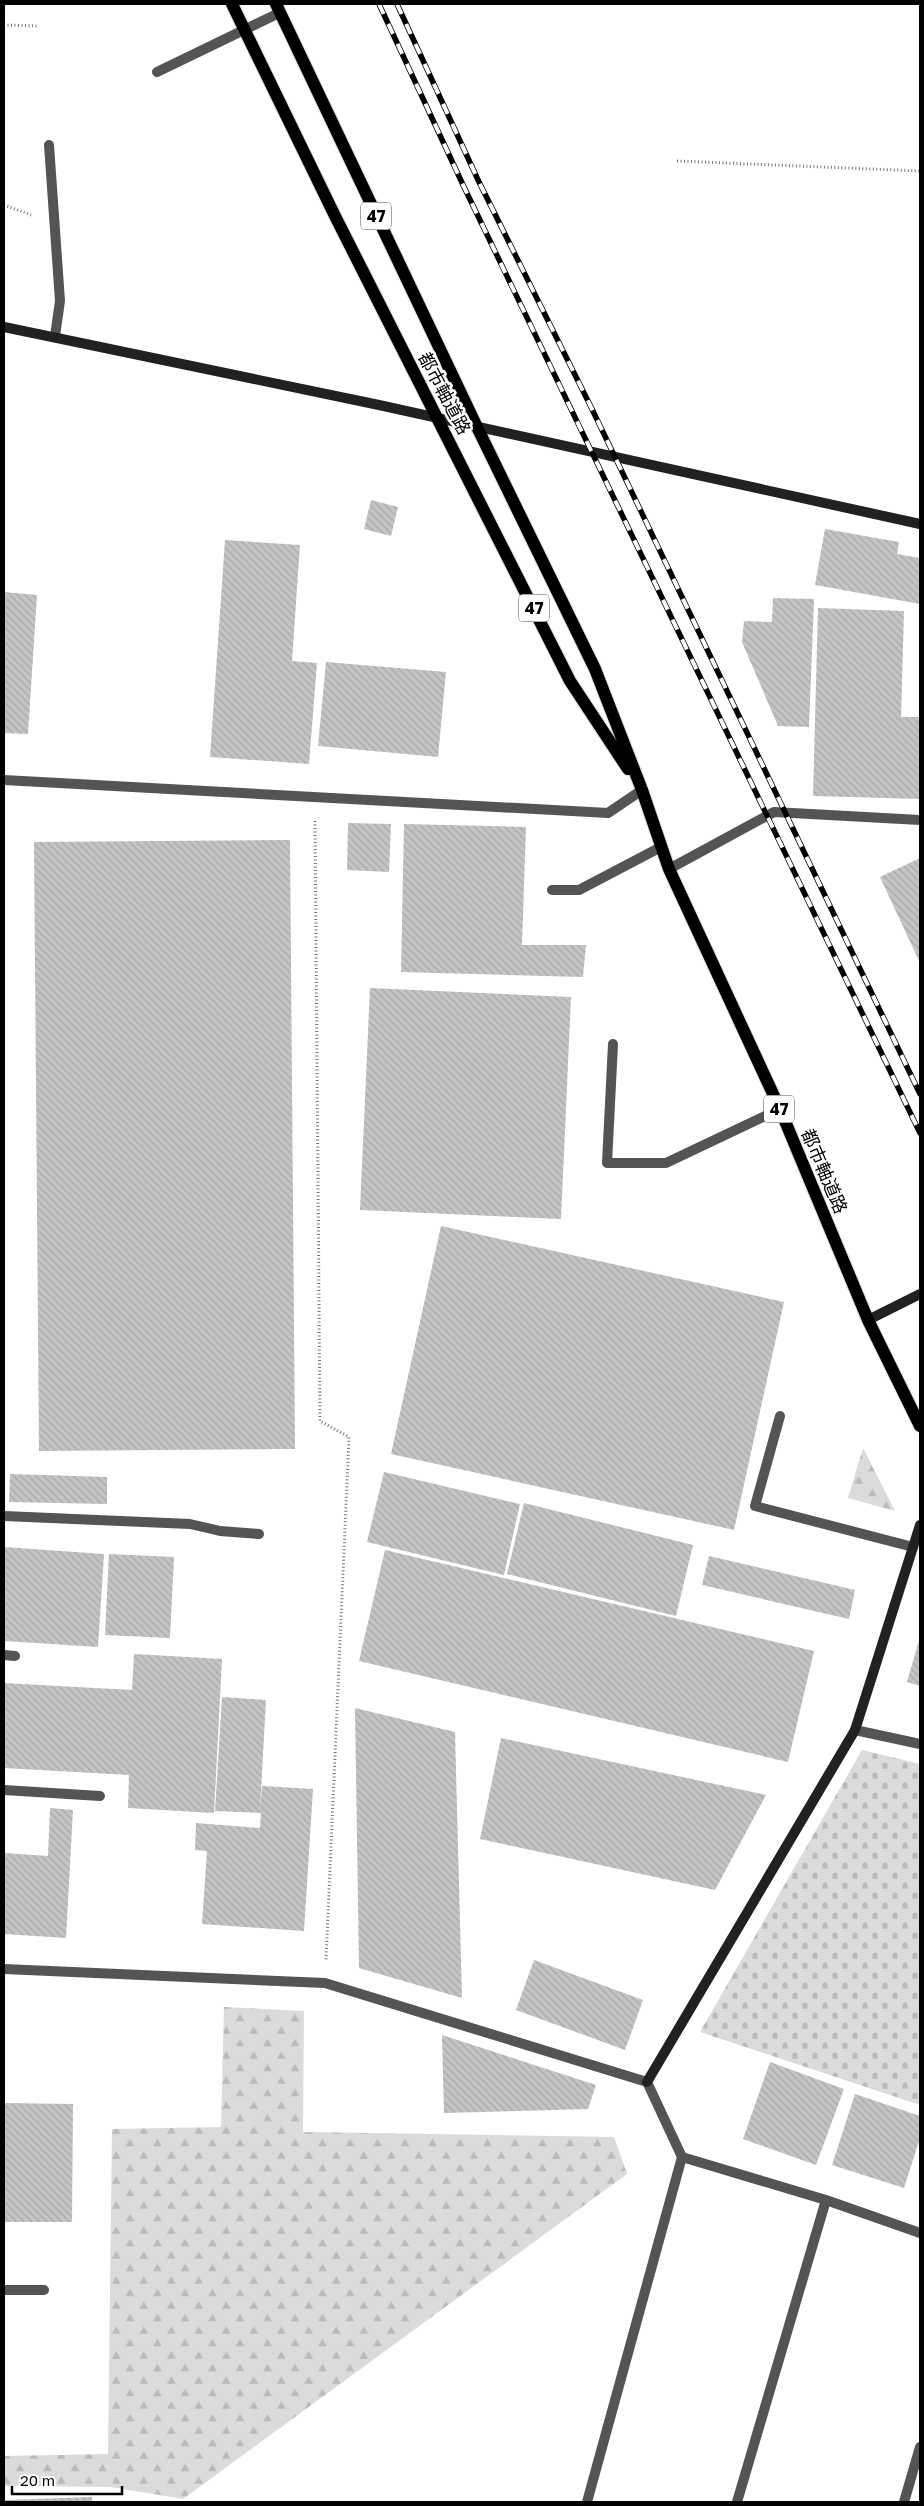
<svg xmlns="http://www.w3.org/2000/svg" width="924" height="2506" font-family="'Golos Text','Noto Sans JP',sans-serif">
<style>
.forest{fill:url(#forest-firs)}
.cemetery{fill:url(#cemetery-stones)}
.building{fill:url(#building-back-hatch)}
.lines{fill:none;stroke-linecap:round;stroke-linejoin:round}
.primary-casing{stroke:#dbdbdb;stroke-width:14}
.path{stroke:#767676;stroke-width:3;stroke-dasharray:1 2.5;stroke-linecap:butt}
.lane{stroke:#545454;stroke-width:10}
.street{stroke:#545454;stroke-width:10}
.secondary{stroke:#212121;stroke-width:10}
.primary{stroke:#000;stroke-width:12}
.rail-casing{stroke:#000;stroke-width:5.5}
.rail{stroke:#fff;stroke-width:4;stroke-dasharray:11;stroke-linecap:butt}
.labels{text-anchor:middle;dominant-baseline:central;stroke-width:5;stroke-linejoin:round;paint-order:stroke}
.shield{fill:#fff;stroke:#4c4c4c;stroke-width:1}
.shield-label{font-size:16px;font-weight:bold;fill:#000}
.street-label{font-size:18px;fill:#000;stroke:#fff}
</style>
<defs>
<pattern id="forest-firs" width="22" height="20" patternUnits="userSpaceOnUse" patternTransform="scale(1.25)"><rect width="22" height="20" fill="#dbdbdb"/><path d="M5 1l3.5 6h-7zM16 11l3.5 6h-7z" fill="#bababa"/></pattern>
<pattern id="cemetery-stones" width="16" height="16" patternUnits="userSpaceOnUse" patternTransform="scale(1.25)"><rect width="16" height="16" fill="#dbdbdb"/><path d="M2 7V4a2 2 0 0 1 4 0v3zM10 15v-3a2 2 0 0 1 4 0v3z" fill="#bababa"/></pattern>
<pattern id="building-back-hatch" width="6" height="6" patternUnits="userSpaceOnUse" patternTransform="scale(1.25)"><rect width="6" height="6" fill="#c4c4c4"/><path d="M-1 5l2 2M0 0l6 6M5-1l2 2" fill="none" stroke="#a7a7a7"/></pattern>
</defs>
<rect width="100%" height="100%" fill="#fff"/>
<g class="forest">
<polygon points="863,1448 895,1511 848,1498"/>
<polygon points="224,2007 304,2011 303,2132 614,2137 627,2174 183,2499 111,2487 4,2486 4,2456 108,2454 112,2129 221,2127"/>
</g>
<polygon class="cemetery" points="862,1750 920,1764 920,2105 700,2032"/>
<g class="building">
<polygon points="371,500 398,507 391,536 364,529"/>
<polygon points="825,529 899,542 897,554 920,558 920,604 815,585"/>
<polygon points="225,540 300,545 292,661 317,663 309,764 210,757"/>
<polygon points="4,592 37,595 28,734 4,733"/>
<polygon points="773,598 814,599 809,727 778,726 742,642 744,621 772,622"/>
<polygon points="818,608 904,611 901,717 920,717 920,799 813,796"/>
<polygon points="326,662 446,672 438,757 318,746"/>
<polygon points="348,823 391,824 389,872 347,870"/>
<polygon points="404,824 526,827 522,945 586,945 583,977 401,972"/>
<polygon points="290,840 295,1449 39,1451 34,842"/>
<polygon points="920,858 920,963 880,877"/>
<polygon points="370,988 571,997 561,1219 360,1210"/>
<polygon points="441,1226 784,1302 734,1530 391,1454"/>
<polygon points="384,1472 520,1504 504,1575 367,1542"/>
<polygon points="10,1474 107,1477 107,1504 9,1502"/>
<polygon points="524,1503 693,1545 676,1616 507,1574"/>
<polygon points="4,1547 104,1554 98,1647 4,1641"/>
<polygon points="385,1550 814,1651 788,1762 359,1661"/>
<polygon points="109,1554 174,1557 170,1638 105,1635"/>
<polygon points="709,1556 855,1590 849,1619 702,1585"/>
<polygon points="920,1637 920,1686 907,1682"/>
<polygon points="134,1654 222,1659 214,1813 128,1808 129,1775 4,1768 4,1683 132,1690"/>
<polygon points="222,1697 266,1700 260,1810 262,1786 313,1789 304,1931 202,1924 207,1851 195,1850 196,1823 260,1828 261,1813 215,1811"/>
<polygon points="355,1708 455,1732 462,1998 359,1968"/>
<polygon points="501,1738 766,1795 715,1890 480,1839"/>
<polygon points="50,1808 73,1810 66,1938 4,1934 4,1853 48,1856"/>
<polygon points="534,1960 643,2000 625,2050 516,2010"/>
<polygon points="442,2035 596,2085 588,2109 444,2113"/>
<polygon points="770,2062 844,2089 816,2165 743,2139"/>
<polygon points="855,2094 920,2116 920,2138 904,2188 832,2165"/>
<polygon points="4,2103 73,2104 72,2222 4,2222"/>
<polygon points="92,2497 92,2502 4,2502 4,2500"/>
</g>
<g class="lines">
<defs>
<g id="primary">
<polyline points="232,4 335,216 570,681 628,769"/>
<polyline points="276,4 477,427 595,669 642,790 669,869 780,1109 868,1320 920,1426"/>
</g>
</defs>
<use href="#primary" class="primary-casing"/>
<g class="path">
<polyline points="4,25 38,26"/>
<polyline points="677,161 920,171"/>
<polyline points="4,205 31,215"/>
<polyline points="315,821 320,1421 349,1437 326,1960"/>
</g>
<g class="lane">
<polyline points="157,72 279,13"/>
<polyline points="49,145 60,301 55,336"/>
<polyline points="552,890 579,890 661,847"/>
<polyline points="613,1044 607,1163 666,1163 780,1109"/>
<polyline points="780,1416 755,1506 913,1547"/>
<polyline points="4,1516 190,1524 220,1531 259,1534"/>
<polyline points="4,1655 15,1656"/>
<polyline points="4,1790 100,1796"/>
<polyline points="4,2290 44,2290"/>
</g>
<g class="street">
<polyline points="4,780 608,813 642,790"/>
<polyline points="669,869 774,812 920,820"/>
<polyline points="855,1730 920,1744"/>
<polyline points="4,1969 325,1983 647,2082 682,2157 826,2200 920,2233"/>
<polyline points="587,2502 682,2157"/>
<polyline points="737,2502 826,2200"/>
<polyline points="904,2502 920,2447"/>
</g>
<g class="secondary">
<polyline points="4,327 379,405 920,524"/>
<polyline points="868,1320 920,1294"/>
<polyline points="647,2082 855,1730 920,1525"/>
</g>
<use href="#primary" class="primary"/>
<defs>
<g id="rail">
<polyline points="379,4 464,187 920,1133"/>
<polyline points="397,4 479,182 592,409 920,1094"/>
</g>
</defs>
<use href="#rail" class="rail-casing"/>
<use href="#rail" class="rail"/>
</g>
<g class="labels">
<g class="shield">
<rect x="361" y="202.5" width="30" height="27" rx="4"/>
<rect x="519" y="594.5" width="30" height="27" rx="4"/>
<rect x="764" y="1095.5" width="30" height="27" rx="4"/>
</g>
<g class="shield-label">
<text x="376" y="216">47</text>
<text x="534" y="608">47</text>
<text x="779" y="1109">47</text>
</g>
<g class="street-label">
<text transform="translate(445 393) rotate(62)">都市軸道路</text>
<text transform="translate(825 1171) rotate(67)">都市軸道路</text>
</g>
</g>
<rect width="924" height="2506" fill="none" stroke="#000000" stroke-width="10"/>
<path d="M12 2486v8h110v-8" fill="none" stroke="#000000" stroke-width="2.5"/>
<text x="20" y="2486" font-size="15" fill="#000000" stroke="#ffffff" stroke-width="4" paint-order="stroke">20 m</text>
</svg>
